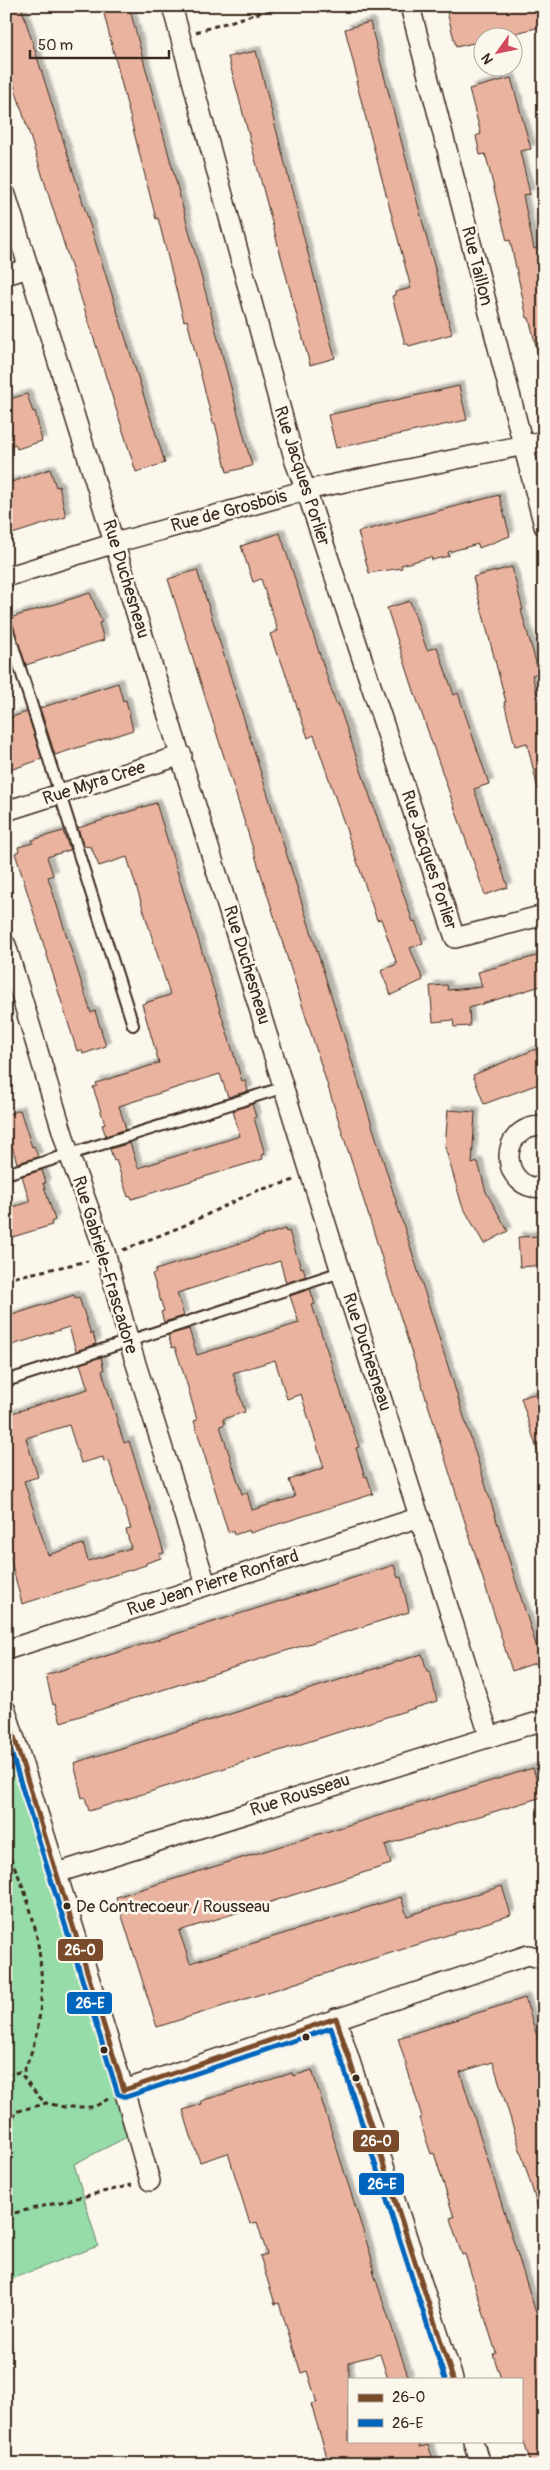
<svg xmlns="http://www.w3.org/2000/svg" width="550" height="2470" font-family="Pangolin,sans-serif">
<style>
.green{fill:#96dca9;stroke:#688364}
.building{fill:#eab39f;stroke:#3b2a1e;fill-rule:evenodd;filter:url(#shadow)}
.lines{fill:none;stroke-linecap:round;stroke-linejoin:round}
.service-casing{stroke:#3b2a1e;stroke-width:14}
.minor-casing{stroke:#3b2a1e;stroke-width:22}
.path{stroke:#3b2a1e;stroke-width:3;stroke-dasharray:5 4;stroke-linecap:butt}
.service{stroke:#fbf7ec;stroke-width:10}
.minor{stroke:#fbf7ec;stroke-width:19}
.bus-1-casing{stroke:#fbf7ec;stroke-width:9}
.bus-2-casing{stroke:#fbf7ec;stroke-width:9}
.bus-1{stroke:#7a4b2a;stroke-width:5}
.bus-2{stroke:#0065bd;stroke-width:5}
.bus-dot{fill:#3b2a1e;stroke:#fbf7ec;stroke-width:2}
.labels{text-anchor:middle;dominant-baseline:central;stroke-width:5;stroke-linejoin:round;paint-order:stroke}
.bus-label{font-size:17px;fill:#3b2a1e;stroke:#fbf7ec;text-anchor:start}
.street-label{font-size:18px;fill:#3b2a1e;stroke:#fbf7ec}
.line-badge{stroke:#fbf7ec;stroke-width:2}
.badge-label{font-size:14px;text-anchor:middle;font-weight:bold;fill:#fff}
</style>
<defs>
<filter id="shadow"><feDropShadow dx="4.5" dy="-4.5" stdDeviation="1" flood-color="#0004"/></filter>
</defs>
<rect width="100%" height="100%" fill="#fbf7ec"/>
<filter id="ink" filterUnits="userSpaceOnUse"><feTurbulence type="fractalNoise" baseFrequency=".02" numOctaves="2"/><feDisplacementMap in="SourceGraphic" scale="10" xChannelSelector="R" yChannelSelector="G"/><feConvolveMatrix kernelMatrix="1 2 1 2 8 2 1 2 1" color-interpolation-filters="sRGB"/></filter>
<g filter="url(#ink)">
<polygon class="green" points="6,1710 129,2136 74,2164 98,2246 6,2281"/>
<g class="building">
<polygon points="6,6 21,6 165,463 136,472 6,60"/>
<polygon points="102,6 129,6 252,466 227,472 215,423 213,423 187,320 184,321 158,218 156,219"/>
<polygon points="469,6 544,6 544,26 496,38 482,38 482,41 456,47 447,12"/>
<polygon points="370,22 452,334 409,346 408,344 405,344 392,296 395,295 395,292 411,288 356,81 358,81 345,29"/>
<polygon points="256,51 335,358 310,365 228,57"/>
<polygon points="511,78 531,149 520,151 530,194 523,195 534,249 541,247 544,259 544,354 538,354 529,318 527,318 510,240 507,241 487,160 485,154 480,155 476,136 481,134 469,89"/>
<polygon points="459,386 467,420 336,448 328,415"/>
<polygon points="27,394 33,412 35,411 42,441 17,449 15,444 6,447 6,400"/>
<polygon points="50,469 56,487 59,486 66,517 6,536 6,484"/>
<polygon points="499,495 510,536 479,548 478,544 448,552 449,556 432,560 431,557 401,565 402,568 369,573 358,532"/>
<polygon points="280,533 336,704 338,703 413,922 415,921 423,943 410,948 423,980 391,995 381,971 397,964 381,919 377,920 314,735 308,738 279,655 277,655 270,634 278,631 261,579 253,582 241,546"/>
<polygon points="512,567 523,610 521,610 539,673 532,675 540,705 544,704 544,788 538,789 527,743 515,746 504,702 506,702 473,577"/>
<polygon points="197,570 541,1661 512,1671 168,579"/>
<polygon points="90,593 102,622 99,623 104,640 26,665 10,618"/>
<polygon points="410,601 427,650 437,647 454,695 458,693 489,784 474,789 508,887 485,895 415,694 387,608"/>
<polygon points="118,683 123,701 126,700 133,730 55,755 40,708"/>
<polygon points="27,712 42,759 13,769 11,764 6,765 6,719"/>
<polygon points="156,803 242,1081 245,1080 248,1091 228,1097 220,1074 119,1106 126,1129 106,1136 102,1125 105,1124 93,1087 97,1086 96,1083 159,1063 142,1004 170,995 127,857 99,866 91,847 84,846 78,828"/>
<polygon points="63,831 70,850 47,857 53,875 48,877 91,1013 95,1011 106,1046 83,1054 82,1050 77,1051 15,853 19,851 18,847 33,843 32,840"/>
<polygon points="544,954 544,985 469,1008 470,1026 454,1027 453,1020 433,1022 430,986 447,985 448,990 482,987 478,972"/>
<polygon points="536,1049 537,1055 544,1054 544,1082 484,1104 473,1075"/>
<polygon points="252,1104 256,1117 254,1118 265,1154 262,1155 263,1159 132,1199 131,1196 128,1197 116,1160 114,1161 110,1149 130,1143 138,1168 240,1136 233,1111"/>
<polygon points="20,1110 32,1147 34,1146 38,1157 17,1163 10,1140 6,1141 6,1115"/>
<polygon points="448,1110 475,1112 472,1164 478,1162 486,1192 508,1231 484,1244 462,1205 445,1147"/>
<polygon points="42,1170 46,1183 43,1183 55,1220 51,1222 52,1225 6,1239 6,1209 30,1202 22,1176"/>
<polygon points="285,1229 286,1232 289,1231 301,1268 303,1267 306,1276 286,1283 280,1261 177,1293 184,1316 164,1322 161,1312 164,1311 152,1274 156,1273 155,1270"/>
<polygon points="544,1236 544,1265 520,1267 518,1237"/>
<path d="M310,1289L315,1304L312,1305L359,1447L356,1448L365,1477L367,1476L373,1494L250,1533L249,1530L234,1535L233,1531L228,1532L194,1421L197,1420L187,1384L175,1347L172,1348L168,1335L189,1329L197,1355L299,1323L290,1296ZM275,1360L287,1399L301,1394L324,1468L289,1480L295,1497L252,1510L247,1492L242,1494L220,1426L225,1424L223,1419L245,1412L233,1373Z"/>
<polygon points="74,1295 75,1298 79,1297 91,1334 93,1333 96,1344 76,1351 69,1327 6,1347 6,1317"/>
<path d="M101,1357L104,1370L102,1371L124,1443L129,1441L164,1553L159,1554L161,1558L146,1563V1565L22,1604L10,1557L6,1558V1415L88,1389L80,1364ZM69,1425L81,1463L103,1457L104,1462L109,1461L131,1529L126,1530L131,1548L88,1561L83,1544L48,1555L24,1481L38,1477L26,1438Z"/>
<polygon points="544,1391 544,1458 540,1459 521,1398"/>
<polygon points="394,1565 398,1578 401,1577 409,1612 61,1722 55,1704 53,1705 46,1675"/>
<polygon points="422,1654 427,1671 430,1671 437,1701 89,1811 85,1797 82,1798 74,1763"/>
<polygon points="533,1768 542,1797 385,1845 391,1864 179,1931 190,1963 401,1897 407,1916 502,1886 511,1915 157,2027 116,1897"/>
<polygon points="525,1998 544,2058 544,2214 540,2214 493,2062 460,2072 544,2338 544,2464 531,2464 521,2433 521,2379 501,2379 493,2354 496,2353 465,2254 462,2255 452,2225 450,2218 454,2217 452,2211 434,2153 431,2154 419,2118 422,2117 398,2038"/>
<polygon points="312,2070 371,2256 374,2274 409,2379 388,2379 380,2354 349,2362 349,2441 419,2441 420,2447 428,2445 435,2464 329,2464 311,2404 317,2403 308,2374 307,2371 301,2373 279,2303 275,2304 260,2256 267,2254 258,2225 257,2222 250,2224 228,2153 200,2162 194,2146 183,2110 202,2104 201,2101 292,2073 293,2076"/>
</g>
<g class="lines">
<defs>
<g id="service">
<polyline points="6,624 133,1025"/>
<polyline points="6,1174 285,1087"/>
<polyline points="6,1381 341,1272"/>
</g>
<g id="minor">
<polyline points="172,6 295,462 306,490 455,938 544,915"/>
<polyline points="410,6 544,526"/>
<polyline points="6,195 341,1272 489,1735"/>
<polyline points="6,275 29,268"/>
<polyline points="6,577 115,543 306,490 544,441"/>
<polyline points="6,811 182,755"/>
<polyline points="6,945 69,1154 106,1255 129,1342 206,1584"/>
<path d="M544,1126C493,1125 502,1194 544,1187"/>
<polyline points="6,1650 420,1517"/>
<polyline points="6,1710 124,2090 150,2181"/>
<polyline points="57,1873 544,1720"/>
<polyline points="336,2018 453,2379"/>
<polyline points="124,2090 528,1955 544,1959"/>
<polyline points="473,2441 480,2464"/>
</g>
</defs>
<use href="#service" class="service-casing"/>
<use href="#minor" class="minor-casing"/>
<g class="path">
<polyline points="196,32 282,6"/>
<polyline points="123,1250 183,1226 256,1191 295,1180"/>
<polyline points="6,1279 88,1261"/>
<path d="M6,1850C42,1916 56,2006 22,2075"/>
<path d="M6,2075L19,2072C29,2082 34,2094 46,2103"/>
<polyline points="6,2135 15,2112 46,2103 64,2107 94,2107 108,2099"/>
<polyline points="6,2215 132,2185"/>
</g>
<use href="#service" class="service"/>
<use href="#minor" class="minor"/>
<defs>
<polyline id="bus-1" points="6,1711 124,2090 336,2018 453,2379"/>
<polyline id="bus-2" points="6,1736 118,2094 126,2097 331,2028 445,2379"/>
</defs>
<use href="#bus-1" class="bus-1-casing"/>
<use href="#bus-2" class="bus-2-casing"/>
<use href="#bus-1" class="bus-1"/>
<use href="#bus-2" class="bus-2"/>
</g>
</g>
<g class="bus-dot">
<circle cx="67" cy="1906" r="4.5"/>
<circle cx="306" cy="2037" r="4.5"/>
<circle cx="104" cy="2050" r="4.5"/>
<circle cx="356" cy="2078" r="4.5"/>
</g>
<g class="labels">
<g class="bus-label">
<text x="76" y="1906">De Contrecoeur / Rousseau</text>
</g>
<g class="street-label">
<text transform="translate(477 266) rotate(76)">Rue Taillon</text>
<text transform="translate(302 476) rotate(72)">Rue Jacques Porlier</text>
<text transform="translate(229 511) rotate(-15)">Rue de Grosbois</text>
<text transform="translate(126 579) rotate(73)">Rue Duchesneau</text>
<text transform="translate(94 783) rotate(-18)">Rue Myra Cree</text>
<text transform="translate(429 860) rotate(72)">Rue Jacques Porlier</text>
<text transform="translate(247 965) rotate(73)">Rue Duchesneau</text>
<text transform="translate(105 1265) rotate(73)">Rue Gabriele-Frascadore</text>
<text transform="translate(367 1352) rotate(72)">Rue Duchesneau</text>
<text transform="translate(213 1583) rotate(-18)">Rue Jean Pierre Ronfard</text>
<text transform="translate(300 1795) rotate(-18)">Rue Rousseau</text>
</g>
</g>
<g class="line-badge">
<rect x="57" y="1938" width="47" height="24" rx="5" fill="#7a4b2a"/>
<rect x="66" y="1991" width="47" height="24" rx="5" fill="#0065bd"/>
<rect x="352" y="2129" width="48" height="24" rx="5" fill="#7a4b2a"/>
<rect x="358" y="2172" width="47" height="24" rx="5" fill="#0065bd"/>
</g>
<g class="badge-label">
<text x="80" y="1955">26-O</text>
<text x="90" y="2008">26-E</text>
<text x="376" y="2146">26-O</text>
<text x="382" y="2189">26-E</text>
</g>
<rect width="550" height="2470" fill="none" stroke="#fbf7ec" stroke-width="25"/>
<rect x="12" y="12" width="525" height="2445" fill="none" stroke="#3b2a1e" stroke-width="2" filter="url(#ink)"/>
<rect x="348" y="2378" width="175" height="65" fill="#fbf7ec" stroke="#aea59a"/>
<rect x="358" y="2394" width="25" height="8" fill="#7a4b2a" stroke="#aea59a"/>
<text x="392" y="2402" font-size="15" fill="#3b2a1e">26-O</text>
<rect x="358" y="2419" width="25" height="8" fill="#0065bd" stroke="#aea59a"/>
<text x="392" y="2428" font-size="15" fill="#3b2a1e">26-E</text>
<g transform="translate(498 52) rotate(237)"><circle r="24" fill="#fbf7ec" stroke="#aea59a"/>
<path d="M0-4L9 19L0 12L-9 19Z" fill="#d1495b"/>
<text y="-8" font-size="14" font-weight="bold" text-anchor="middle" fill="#3b2a1e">N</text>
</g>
<path d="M30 50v8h139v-8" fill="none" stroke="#3b2a1e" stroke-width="2.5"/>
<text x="38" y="50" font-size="15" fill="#3b2a1e" stroke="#fbf7ec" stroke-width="4" paint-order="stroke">50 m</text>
</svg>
